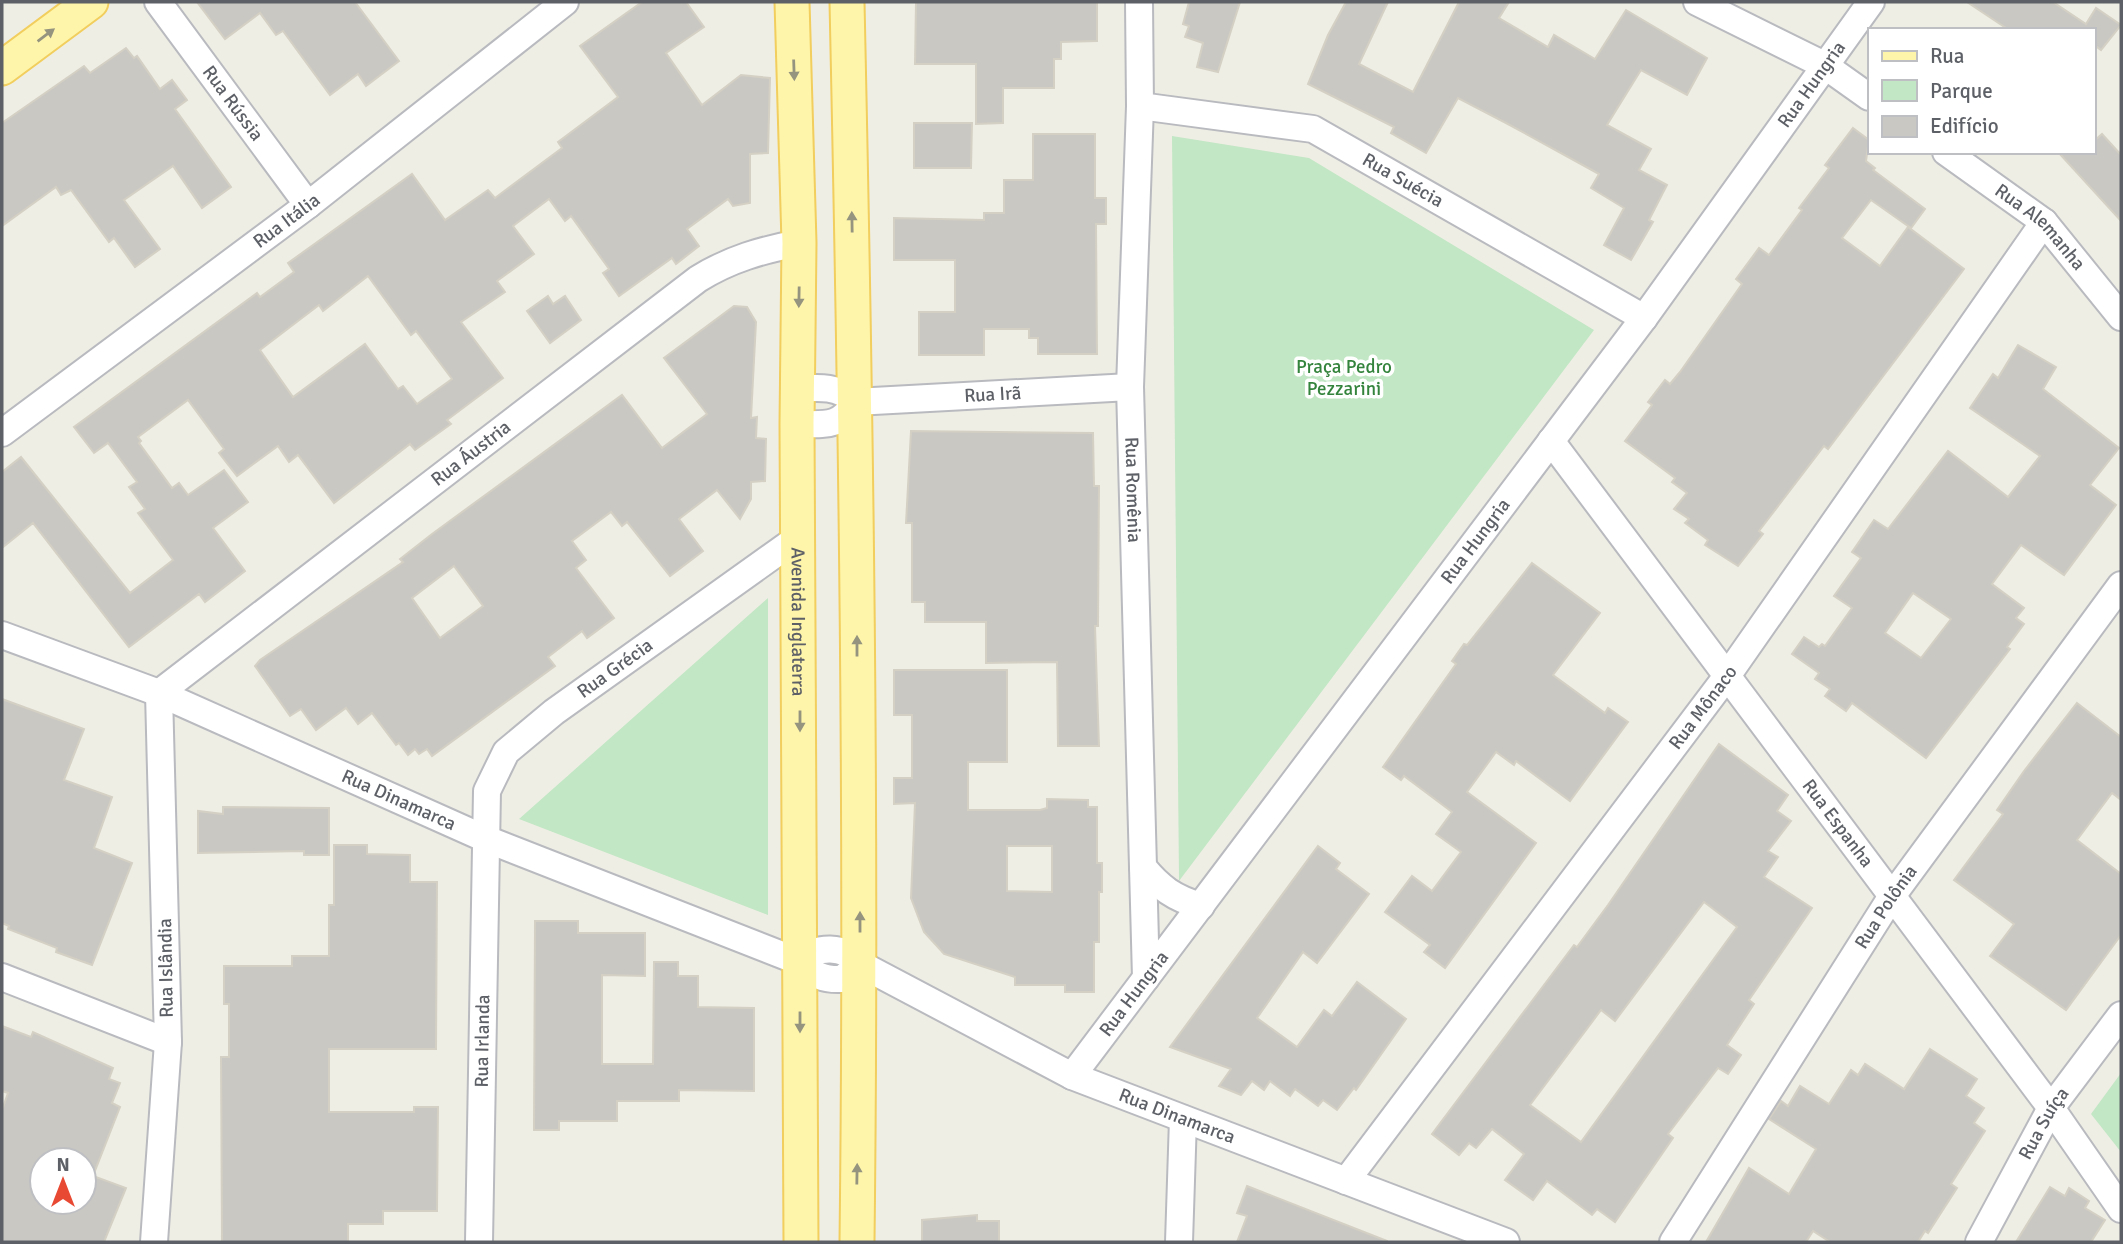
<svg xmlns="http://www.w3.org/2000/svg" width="2123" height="1244" font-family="Signika,sans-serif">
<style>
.green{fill:#c2e7c4}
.building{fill:#cac8c3;stroke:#d4d0c4;stroke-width:2;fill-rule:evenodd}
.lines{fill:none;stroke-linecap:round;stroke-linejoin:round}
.minor-casing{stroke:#b8babf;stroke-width:30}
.major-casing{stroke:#f1ce5d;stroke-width:37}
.minor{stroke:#fff;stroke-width:26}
.major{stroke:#fef5ab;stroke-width:33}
.oneway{fill:#95947e}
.labels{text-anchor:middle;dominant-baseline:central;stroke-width:7;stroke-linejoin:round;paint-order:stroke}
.street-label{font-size:19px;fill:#5d6066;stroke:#fff}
.park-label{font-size:19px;fill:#35843d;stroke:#fff}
</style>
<rect width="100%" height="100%" fill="#efeee5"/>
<g class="green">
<polygon points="1172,136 1309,158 1594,330 1179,881"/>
<polygon points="768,597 768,915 519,819 768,598"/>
<polygon points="2121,1073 2121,1152 2091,1114"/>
</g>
<g class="building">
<polygon points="197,2 355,2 399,61 366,86 358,74 330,95 283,31 276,35 260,13 225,39"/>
<path d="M642,2H686L704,27L666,53L702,105L741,75L770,78L768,153L750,154V203L733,206L728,199L687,229L699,246L676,264L672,258L619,296L603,273L609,269L571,216L565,221L549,199L513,226L534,254L497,281L505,292L461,322L503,378L447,420L451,424L415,450L410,444L334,503L298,455L289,462L278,446L237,476L219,453L224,449L188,400L138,437L141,441L139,443L172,488L179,483L188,495L224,470L248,502L213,528L245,571L205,602L199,594L129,647L33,523L2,548V472L21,457L130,593L173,560L138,513L145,509L129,487L137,482L108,443L94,453L74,427L257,293L260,297L294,272L288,263L412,174L445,220L488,190L495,198L562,148L558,142L618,97L580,46ZM368,276L411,335L416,331L452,379L417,404L403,386L398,389L365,344L293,397L260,350L319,305L323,311Z"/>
<polygon points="916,2 1097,2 1097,41 1061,42 1061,59 1054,59 1054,88 1003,88 1003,123 976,124 976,64 915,64"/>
<polygon points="1189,2 1240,2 1218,72 1197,67 1203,43 1185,37 1189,26 1183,24"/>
<polygon points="1346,2 1388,2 1359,64 1413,92 1459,2 1509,2 1499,18 1548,47 1554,35 1595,59 1626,10 1707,58 1687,95 1641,70 1607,125 1651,149 1639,170 1667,185 1649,220 1653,222 1631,260 1604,245 1624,208 1591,188 1599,174 1506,123 1458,98 1426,153 1391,133 1394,127 1308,84 1328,35"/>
<polygon points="1967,2 2053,2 2086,24 2096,8 2121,25 2101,50 2093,44 2093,30 2009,30"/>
<polygon points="126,48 134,58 137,56 160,89 172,80 187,100 175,109 231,187 202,208 173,166 124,200 160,249 135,267 114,238 109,242 71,190 61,195 56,187 2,226 2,123 84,66 90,73"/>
<polygon points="914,123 972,123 971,168 914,168"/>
<polygon points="1853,128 1869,140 1866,161 1875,168 1873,170 1925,209 1911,228 1871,200 1842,238 1880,266 1908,227 1964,269 1828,449 1824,446 1759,531 1763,534 1738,566 1705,545 1708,540 1685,523 1689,519 1674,509 1687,493 1672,482 1675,478 1625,441 1652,405 1648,402 1665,380 1670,384 1680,372 1742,284 1736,279 1759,248 1769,255 1802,210 1799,208 1829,168 1825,165"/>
<polygon points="1033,134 1095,134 1095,198 1106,198 1106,224 1096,224 1097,354 1038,354 1038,338 1029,338 1029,329 984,329 984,355 919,355 919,312 955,312 955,260 894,260 894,218 984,220 984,213 1004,213 1004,180 1033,180"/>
<polygon points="2102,134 2121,155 2121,221 2058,152 2093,152 2093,142"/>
<polygon points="548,296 553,304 565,296 581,320 550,343 527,311"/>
<path d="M734,306L747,307L756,322L751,418L757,417L756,438L766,439L765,481L751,482V499L740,519L717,490L679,519L703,551L670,576L627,522L622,526L611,512L572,541L586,560L576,568L614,618L587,638L582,631L548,657L555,666L432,756L427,749L419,754L415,749L408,755L399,743L396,745L372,713L358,724L346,708L316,730L301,709L290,716L255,666L260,660L403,562L400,559L432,534L622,395L662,448L707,414L664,358ZM454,566L483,606L440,638L412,598Z"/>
<path d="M2018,345L2056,367L2043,389L2119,448L2090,485L2116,505L2064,575L2021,545L1992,584L2024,608L2016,618L2024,624L2007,647L2010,649L1926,758L1852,703L1846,711L1825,696L1830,689L1815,679L1819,673L1792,654L1804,637L1819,647L1822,644L1825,646L1852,608L1834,596L1861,558L1852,552L1874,520L1888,529L1948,451L2008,497L2040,456L1970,408L1993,374L1998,378ZM1913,593L1951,619L1921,658L1885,633Z"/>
<polygon points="911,431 1093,433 1094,486 1099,486 1098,626 1095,626 1099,746 1058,746 1057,662 986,663 986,622 925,622 925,602 912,602 912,523 906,523"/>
<polygon points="1532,563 1600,613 1553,675 1605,713 1608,708 1628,722 1570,801 1516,761 1514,765 1496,752 1467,792 1536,843 1445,968 1424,952 1430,945 1385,912 1412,876 1432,891 1461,852 1436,834 1452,812 1404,776 1401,780 1383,767 1456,664 1452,661 1464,644 1467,645"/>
<path d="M894,670H1007V762H968V810H1040L1047,808V799L1088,800V807H1097V863H1102V892H1099V942H1094V992H1065V985H1015V977L944,954L924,932L911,898L915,803L894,804V778H912V715H894ZM1007,846H1052V892L1007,891Z"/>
<polygon points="2,699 84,729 64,780 112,797 94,848 132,863 92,965 56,952 57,948 8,929 9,926 2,923"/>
<polygon points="2077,703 2121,737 2121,800 2112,793 2077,840 2121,874 2121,935 2066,1010 1990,956 2014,924 1954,880 2003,814 1997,810 2024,771"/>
<path d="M1719,744L1788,795L1777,811L1791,821L1768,851L1778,857L1764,877L1812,908L1749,1000L1754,1004L1727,1045L1741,1055L1728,1074L1718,1068L1668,1134L1673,1138L1615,1222L1597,1209L1592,1215L1547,1181L1533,1200L1505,1180L1524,1154L1492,1129L1476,1148L1469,1143L1459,1155L1432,1134L1574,945L1577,947L1608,905ZM1704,902L1737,927L1581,1142L1530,1105L1601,1010L1615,1021Z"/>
<polygon points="223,807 329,808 329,855 304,855 304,851 198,853 198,811 223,814"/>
<polygon points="334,845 367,845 367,854 410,855 410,882 437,882 436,1049 329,1049 329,1112 414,1112 414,1107 438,1107 437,1211 383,1211 383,1224 348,1224 348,1242 222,1242 221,1057 229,1057 229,1004 224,1004 224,966 292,966 292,956 329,956 329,905 334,905"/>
<polygon points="1318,846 1340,863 1336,869 1369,894 1317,963 1303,952 1257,1018 1297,1047 1324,1010 1332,1016 1357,982 1406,1019 1356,1090 1354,1088 1337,1110 1323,1100 1318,1106 1295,1089 1290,1096 1270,1081 1264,1090 1252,1081 1241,1095 1219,1086 1231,1069 1170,1047"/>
<polygon points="535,921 578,921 578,933 645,933 645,976 602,975 602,1064 653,1064 654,962 678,962 678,976 698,976 698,1007 754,1008 754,1091 679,1090 679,1101 617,1101 617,1121 559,1121 559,1130 534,1130"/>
<path d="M2,1026L31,1037L33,1032L113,1068L109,1079L120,1083L112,1103L120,1107L93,1176L126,1188L104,1242H2V1110L8,1093L2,1091ZM42,1160H84V1202H42Z"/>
<polygon points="1930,1049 1977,1079 1966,1096 1984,1108 1974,1123 1985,1131 1951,1184 1957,1188 1928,1233 1925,1231 1918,1242 1830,1242 1813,1231 1806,1242 1706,1242 1749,1168 1789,1194 1816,1149 1769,1119 1781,1101 1788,1106 1800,1086 1829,1104 1851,1070 1858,1075 1865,1064 1904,1089"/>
<polygon points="1247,1186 1387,1241 1387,1242 1237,1242 1247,1216 1237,1213"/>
<polygon points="2050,1187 2065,1196 2069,1188 2089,1201 2085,1208 2105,1220 2091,1242 2016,1242"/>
<polygon points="977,1215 977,1221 999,1221 999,1242 922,1242 922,1220"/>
</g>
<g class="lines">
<defs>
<g id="minor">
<path id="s1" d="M158,2L308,205"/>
<path id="s2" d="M1139,2L1140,106L1130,387L1146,978"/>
<polyline points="1697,2 1824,65 1869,97"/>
<path id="s3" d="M1140,106L1313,129L1644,318"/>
<path id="s4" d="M1946,152L2044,222L2121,317"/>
<path d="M798,389C819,387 840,386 855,402"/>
<path id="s5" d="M855,402L1130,387"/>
<path d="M797,424C825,424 840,428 855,402"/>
<path id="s6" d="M2,433L308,205L565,2"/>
<path id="s7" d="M1551,441L2051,1108L2121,1209"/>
<path id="s8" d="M2,635L159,693L486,839L800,962C814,975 823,980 842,979L860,964"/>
<path d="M1143,867C1160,888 1174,898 1201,906"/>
<path id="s9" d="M800,962C816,945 845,945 860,964L1072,1076L1506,1242"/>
<polyline points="2,977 168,1042"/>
<path id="s10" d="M1072,1076L1644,318L1871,2"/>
<path id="s11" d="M1346,1181L1727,676L2044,222"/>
<path id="s12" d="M154,1242L168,1042L159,693L698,279C730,259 762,250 799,243"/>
<path id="s13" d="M479,1242L487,791L506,752L554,712L799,537"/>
<polyline points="1179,1242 1183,1119"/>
<path id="s14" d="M1673,1242L1892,896L2121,585"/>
<path id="s15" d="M1979,1242L2051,1108L2121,1015"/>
</g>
<g id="major">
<path id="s16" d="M792,2L799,243L797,424L801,1242"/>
<path d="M847,2C856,415 862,829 857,1242"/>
<polyline points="2,68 91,2"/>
</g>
</defs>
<use href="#minor" class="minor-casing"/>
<use href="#major" class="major-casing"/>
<use href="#minor" class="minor"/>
<use href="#major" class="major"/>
</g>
<defs><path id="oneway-solid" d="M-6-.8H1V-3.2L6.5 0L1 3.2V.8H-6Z" transform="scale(1.75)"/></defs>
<g class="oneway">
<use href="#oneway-solid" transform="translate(46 35) rotate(-37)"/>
<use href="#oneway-solid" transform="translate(794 70) rotate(88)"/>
<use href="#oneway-solid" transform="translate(852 222) rotate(-91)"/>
<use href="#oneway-solid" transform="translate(799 297) rotate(91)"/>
<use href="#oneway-solid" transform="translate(857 646) rotate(-90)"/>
<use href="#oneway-solid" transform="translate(800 721) rotate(90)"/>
<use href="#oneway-solid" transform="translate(860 922) rotate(-90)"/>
<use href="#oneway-solid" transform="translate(800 1022) rotate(90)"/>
<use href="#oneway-solid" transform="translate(857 1174) rotate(-89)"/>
</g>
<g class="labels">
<g class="street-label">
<text stroke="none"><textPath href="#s10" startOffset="1237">Rua Hungria</textPath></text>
<text stroke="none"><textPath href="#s1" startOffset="126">Rua Rússia</textPath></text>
<text stroke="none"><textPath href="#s3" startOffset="278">Rua Suécia</textPath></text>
<text stroke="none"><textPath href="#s6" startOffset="355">Rua Itália</textPath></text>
<text stroke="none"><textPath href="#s4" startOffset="121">Rua Alemanha</textPath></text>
<text stroke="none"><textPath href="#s5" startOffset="138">Rua Irã</textPath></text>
<text stroke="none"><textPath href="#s12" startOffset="943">Rua Áustria</textPath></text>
<text stroke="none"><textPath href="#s2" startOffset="488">Rua Romênia</textPath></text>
<text stroke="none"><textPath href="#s10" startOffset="670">Rua Hungria</textPath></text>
<text stroke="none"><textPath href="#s16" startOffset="620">Avenida Inglaterra</textPath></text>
<text stroke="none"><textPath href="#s13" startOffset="632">Rua Grécia</textPath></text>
<text stroke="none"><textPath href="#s11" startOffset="593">Rua Mônaco</textPath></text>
<text stroke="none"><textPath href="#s8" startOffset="430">Rua Dinamarca</textPath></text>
<text stroke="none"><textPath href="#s7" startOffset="478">Rua Espanha</textPath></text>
<text stroke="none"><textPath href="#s14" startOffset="397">Rua Polônia</textPath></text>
<text transform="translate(166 968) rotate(-91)">Rua Islândia</text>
<text stroke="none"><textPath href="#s10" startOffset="103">Rua Hungria</textPath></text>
<text stroke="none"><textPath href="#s13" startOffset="201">Rua Irlanda</textPath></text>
<text stroke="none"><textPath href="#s9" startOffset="420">Rua Dinamarca</textPath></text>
<text stroke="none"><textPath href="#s15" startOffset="135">Rua Suíça</textPath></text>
</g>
<g class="park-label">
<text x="1344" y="367">Praça Pedro<tspan x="1344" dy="22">Pezzarini</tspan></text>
</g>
</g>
<rect width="2123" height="1244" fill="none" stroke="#5d6066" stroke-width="7"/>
<rect x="1868" y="28" width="228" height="126" fill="#ffffff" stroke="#bebfc2" stroke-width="2"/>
<rect x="1882" y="51" width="35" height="10" fill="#fef5ab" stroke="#bebfc2" stroke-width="2"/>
<text x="1930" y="63" font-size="21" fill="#5d6066">Rua</text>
<rect x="1882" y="80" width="35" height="21" fill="#c2e7c4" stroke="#bebfc2" stroke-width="2"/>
<text x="1930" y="98" font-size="21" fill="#5d6066">Parque</text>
<rect x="1882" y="116" width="35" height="21" fill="#cac8c3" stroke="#bebfc2" stroke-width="2"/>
<text x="1930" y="133" font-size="21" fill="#5d6066">Edifício</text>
<g transform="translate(63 1181)"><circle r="33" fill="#ffffff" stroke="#bebfc2" stroke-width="2"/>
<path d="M0-5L12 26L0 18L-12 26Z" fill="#e84932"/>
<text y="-10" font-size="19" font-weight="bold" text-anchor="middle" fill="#5d6066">N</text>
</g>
</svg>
